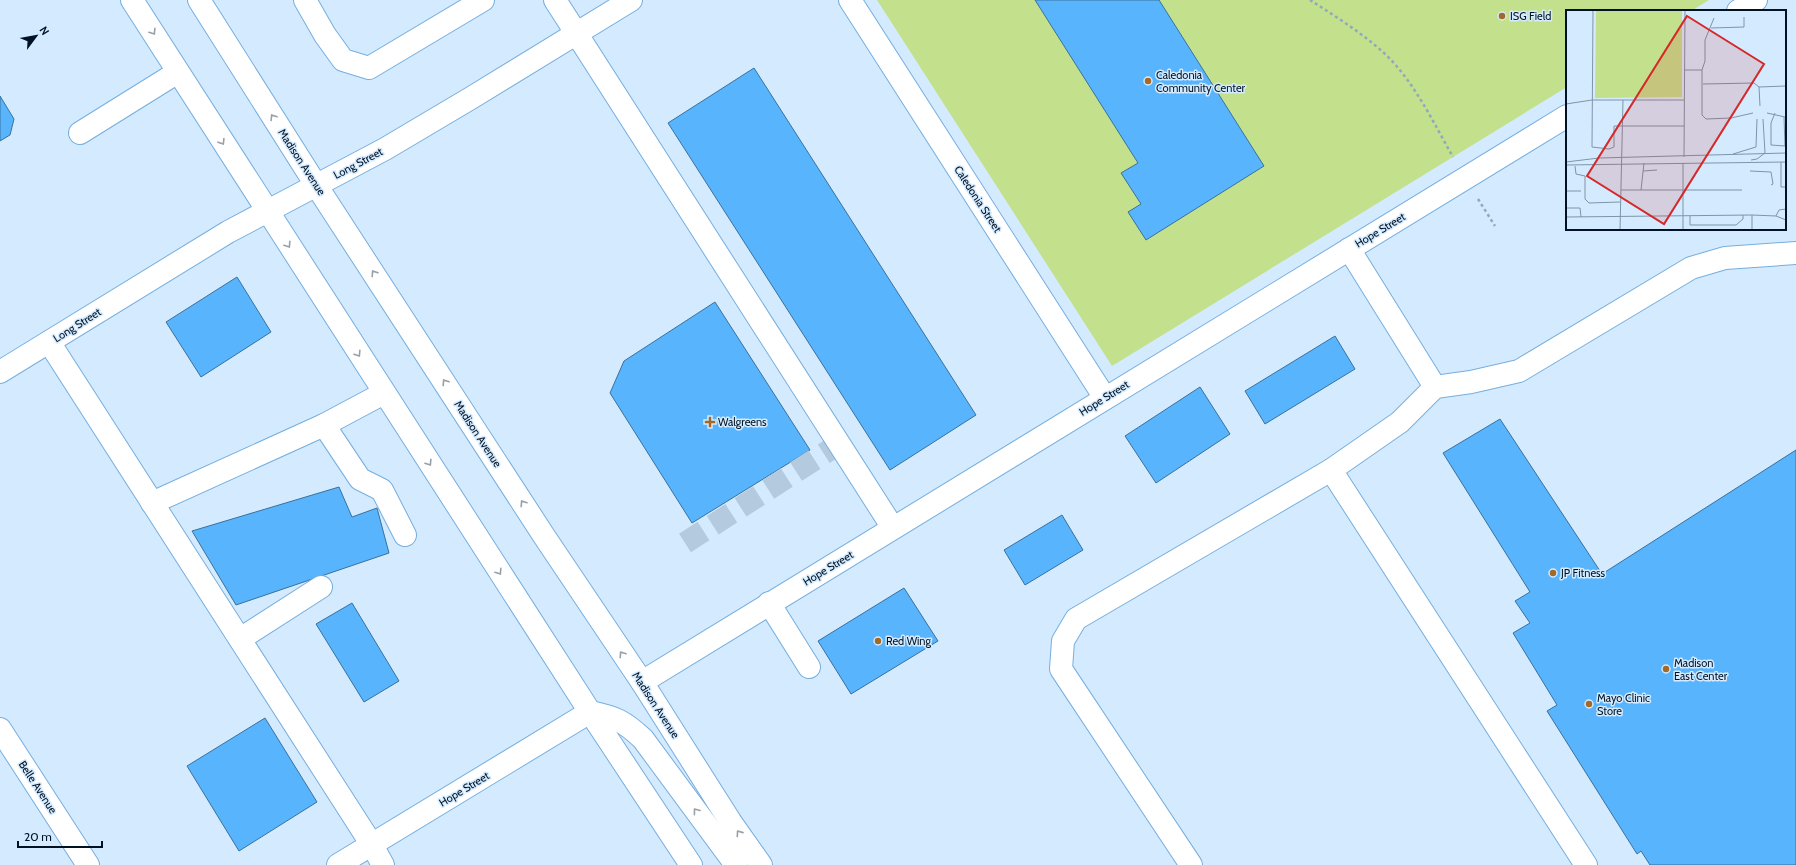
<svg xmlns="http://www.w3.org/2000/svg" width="1796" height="865" font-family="Cabin,sans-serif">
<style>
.green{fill:#c3e18d}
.building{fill:#57b4fd;stroke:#3a719d}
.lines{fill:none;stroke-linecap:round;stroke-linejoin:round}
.minor-tunnel{stroke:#b4cade;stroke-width:22;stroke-dasharray:22 11;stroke-linecap:butt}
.minor-casing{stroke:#76aede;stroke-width:24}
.major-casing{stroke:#76aede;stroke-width:24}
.path{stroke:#92a8bb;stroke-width:2.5;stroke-dasharray:3 3;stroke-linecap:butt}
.minor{stroke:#fff;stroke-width:22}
.major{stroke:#fff;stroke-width:22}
.oneway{stroke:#99a0a7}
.poi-dot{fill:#a36929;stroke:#d4ebff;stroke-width:1.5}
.labels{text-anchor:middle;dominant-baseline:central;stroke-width:3;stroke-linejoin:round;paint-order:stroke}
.poi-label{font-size:11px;fill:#001223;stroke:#d4ebff;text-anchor:start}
.street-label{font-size:11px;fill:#001223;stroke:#d4ebff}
.inset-road{fill:none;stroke:#7f94a7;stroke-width:1}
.view{fill:#d62828;fill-opacity:0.15;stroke:#d62828;stroke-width:2}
.inset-edge{fill:none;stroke:#001223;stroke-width:2}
</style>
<rect width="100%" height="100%" fill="#d4ebff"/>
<polygon class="green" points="877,0 1709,0 1691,11 1567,11 1567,87 1112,366"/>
<g class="building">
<polygon points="1035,0 1159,0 1264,166 1146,240 1128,212 1141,204 1121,173 1138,163"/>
<polygon points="754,68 976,415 890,470 668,123"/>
<polygon points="0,96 14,119 10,135 0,141"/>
<polygon points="237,277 271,332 201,377 166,322"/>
<polygon points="715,302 810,450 692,523 610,393 624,361"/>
<polygon points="1335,336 1355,369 1265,424 1245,391"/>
<polygon points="1200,387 1230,434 1156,483 1125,436"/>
<polygon points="1500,419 1602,574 1796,450 1796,865 1650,865 1641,851 1637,854 1547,711 1557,705 1513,633 1530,623 1515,601 1530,592 1443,453"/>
<polygon points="339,487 352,517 377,508 389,553 236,605 192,531"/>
<polygon points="1062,515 1083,550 1025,585 1004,550"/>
<polygon points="904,588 938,641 851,694 818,641"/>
<polygon points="352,603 399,681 364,702 316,624"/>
<polygon points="265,718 317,802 239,851 187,766"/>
</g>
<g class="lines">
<polyline class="minor-tunnel" points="685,543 839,444"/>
<defs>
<g id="minor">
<polyline points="305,0 325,35 343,60 369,68 483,0"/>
<polyline points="555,0 893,528"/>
<polyline points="850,0 1105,398"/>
<polyline points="1738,11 1756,0"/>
<polyline points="80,133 178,72"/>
<polyline points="49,342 372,845 383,865"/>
<polyline points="0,372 228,232 385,149 471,98 631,0"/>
<polyline points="1435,387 1471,382 1519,371 1691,268 1725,258 1796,253"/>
<polyline points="324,425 360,479 382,490 405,535"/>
<polyline points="1331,470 1586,865"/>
<polyline points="152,503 324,425 384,393"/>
<polyline points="769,603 809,667"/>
<polyline points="240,639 321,587"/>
<polyline points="642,682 1567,116"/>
<polyline points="0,729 88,865"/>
<polyline points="338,865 590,712"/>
<polyline points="1191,865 1061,669 1063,641 1076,619 1331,470 1400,422 1435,387 1349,249"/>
</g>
<g id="major">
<polyline points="132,0 590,712 691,865"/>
<polyline points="199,0 316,185 544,536 642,682 730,821 761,865"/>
<path d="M590,712C615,717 624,721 643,739L736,865"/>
</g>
</defs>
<use href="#minor" class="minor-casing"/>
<use href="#major" class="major-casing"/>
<g class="path">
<path d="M1310,0C1335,16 1362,33 1384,53C1414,81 1433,122 1453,157"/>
<polyline points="1478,199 1495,226"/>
</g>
<use href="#minor" class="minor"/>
<use href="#major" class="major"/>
</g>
<defs><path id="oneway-chevron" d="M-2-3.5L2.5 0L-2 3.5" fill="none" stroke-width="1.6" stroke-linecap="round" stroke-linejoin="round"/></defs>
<g class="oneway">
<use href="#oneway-chevron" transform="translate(153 32) rotate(57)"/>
<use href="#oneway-chevron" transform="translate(273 117) rotate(-122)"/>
<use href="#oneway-chevron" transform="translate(222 142) rotate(58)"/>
<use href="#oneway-chevron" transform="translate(288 245) rotate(57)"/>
<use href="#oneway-chevron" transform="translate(374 273) rotate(-123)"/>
<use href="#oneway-chevron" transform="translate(358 354) rotate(57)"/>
<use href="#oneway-chevron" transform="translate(445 382) rotate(-123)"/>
<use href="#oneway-chevron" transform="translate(429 463) rotate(57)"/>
<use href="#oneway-chevron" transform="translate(523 503) rotate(-123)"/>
<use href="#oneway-chevron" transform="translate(499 572) rotate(57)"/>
<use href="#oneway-chevron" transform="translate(622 654) rotate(-124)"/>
<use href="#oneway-chevron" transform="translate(696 811) rotate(-127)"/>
<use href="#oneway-chevron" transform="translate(739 833) rotate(-125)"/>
</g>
<g class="poi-dot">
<circle cx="1502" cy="16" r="4"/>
<circle cx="1148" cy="81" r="4"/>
<path d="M708 416h4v4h4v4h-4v4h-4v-4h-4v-4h4z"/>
<circle cx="1553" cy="573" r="4"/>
<circle cx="878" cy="641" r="4"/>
<circle cx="1666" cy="669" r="4"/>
<circle cx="1589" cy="704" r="4"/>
</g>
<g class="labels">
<g class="poi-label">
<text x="1510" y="16">ISG Field</text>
<text x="1156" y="75">Caledonia<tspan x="1156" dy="13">Community Center</tspan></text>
<text x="718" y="422">Walgreens</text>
<text x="1561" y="573">JP Fitness</text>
<text x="886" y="641">Red Wing</text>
<text x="1674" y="663">Madison<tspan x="1674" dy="13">East Center</tspan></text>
<text x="1597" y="698">Mayo Clinic<tspan x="1597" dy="13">Store</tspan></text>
</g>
<g class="street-label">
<text transform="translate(302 162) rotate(57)">Madison Avenue</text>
<text transform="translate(358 163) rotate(-28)">Long Street</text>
<text transform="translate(978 199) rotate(57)">Caledonia Street</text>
<text transform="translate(1380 230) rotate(-31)">Hope Street</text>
<text transform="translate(77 325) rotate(-32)">Long Street</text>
<text transform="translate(1104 398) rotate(-32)">Hope Street</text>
<text transform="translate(478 434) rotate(57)">Madison Avenue</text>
<text transform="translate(828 568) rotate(-31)">Hope Street</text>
<text transform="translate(656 705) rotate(57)">Madison Avenue</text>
<text transform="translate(38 787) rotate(57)">Belle Avenue</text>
<text transform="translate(464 789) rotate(-31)">Hope Street</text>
</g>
</g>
<g transform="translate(1566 10)">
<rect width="220" height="220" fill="#d4ebff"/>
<path d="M30,0H116V87L29,88Z" fill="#c3e18d"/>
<path class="inset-road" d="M27,0L26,137L43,139L48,137V116H118M145,18L178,17V7M118,60H136V105L140,109L165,108L187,103M136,60L139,51V30L148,8M137,74L188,73L193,77L220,76M193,77L194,96M0,94L26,90H118M201,103L219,107M209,103L205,113V135L219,136L218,107M197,109L199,143M167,144L190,137L191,109M118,147L119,0M185,150L191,149L199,143M0,152L33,148L220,143M215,152V177H220M0,155L220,152M9,156L10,164L19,166V189L23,193L54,192M77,161L91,160M184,161L205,162L207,174L205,175M55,180H176M75,180L78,153M0,181H15M0,198H14L15,207M186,205V220M124,206V215H170L177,209V205M210,206L213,200L220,199M0,207L186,205L210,206L220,210M54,220L57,90M117,220V153"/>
<path class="view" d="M121,6L198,54L98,214L21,166Z"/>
<rect width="220" height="220" class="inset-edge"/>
</g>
<g transform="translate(36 36) rotate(58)" stroke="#d4ebff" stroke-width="3" paint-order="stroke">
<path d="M0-3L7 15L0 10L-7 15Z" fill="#001223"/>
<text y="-6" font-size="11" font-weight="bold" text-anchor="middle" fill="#001223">N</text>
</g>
<path d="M18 841v6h84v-6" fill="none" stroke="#001223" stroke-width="2"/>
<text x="24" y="841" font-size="12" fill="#001223" stroke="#d4ebff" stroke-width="3" paint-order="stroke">20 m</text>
</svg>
